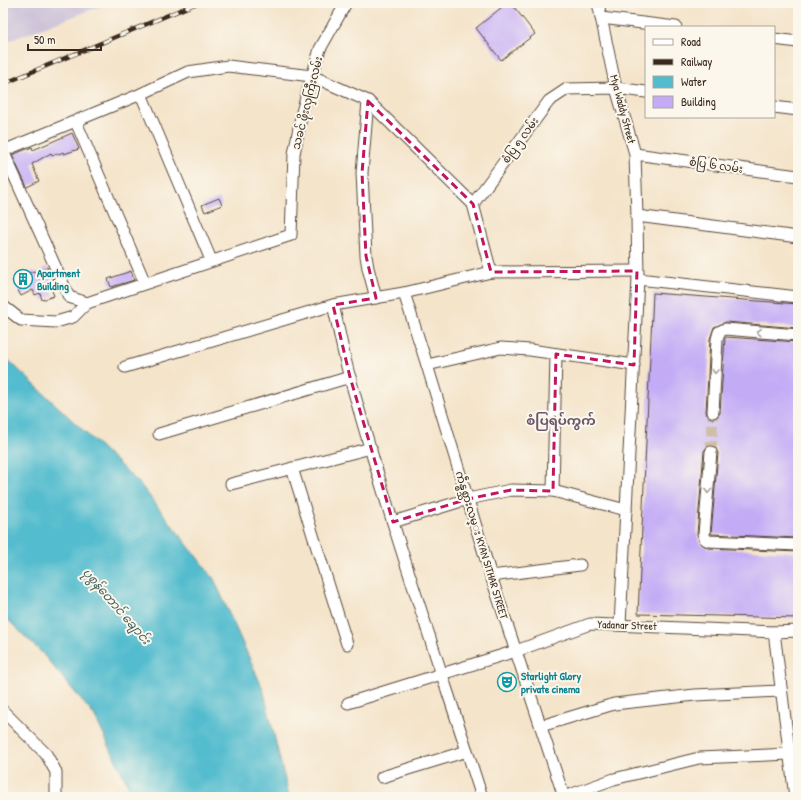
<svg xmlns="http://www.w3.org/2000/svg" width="801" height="800" font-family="'Patrick Hand','Noto Sans Myanmar',sans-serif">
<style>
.industrial{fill:#c9bfd7}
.water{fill:#52bcce;stroke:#467376}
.building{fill:#c3abf6}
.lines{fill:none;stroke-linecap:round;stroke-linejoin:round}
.minor-tunnel{stroke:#cfbfa8;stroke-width:11;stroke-dasharray:11 5.5;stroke-linecap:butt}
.minor-casing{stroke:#574638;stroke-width:13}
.minor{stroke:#fff;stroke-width:11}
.rail-casing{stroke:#3b2a1e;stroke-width:4.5}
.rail{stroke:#fbf7ec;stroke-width:3;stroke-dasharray:9;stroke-linecap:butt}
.oneway{stroke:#a79f9a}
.marked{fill:none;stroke:#c2185b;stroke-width:3;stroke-dasharray:8 5;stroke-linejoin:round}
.labels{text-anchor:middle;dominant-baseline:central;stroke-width:4;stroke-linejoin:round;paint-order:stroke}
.street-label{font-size:11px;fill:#3b2a1e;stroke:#fbf7ec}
.culture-label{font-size:11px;font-weight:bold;fill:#0d838f;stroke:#fbf7ec;text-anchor:start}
.water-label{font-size:12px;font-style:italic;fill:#435d5c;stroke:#fbf7ec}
.quarter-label{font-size:13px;font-weight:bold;fill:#6b576a;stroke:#fbf7ec}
</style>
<rect width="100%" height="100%" fill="#fbf7ec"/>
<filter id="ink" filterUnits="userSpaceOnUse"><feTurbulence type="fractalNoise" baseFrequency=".025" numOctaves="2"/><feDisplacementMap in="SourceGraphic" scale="8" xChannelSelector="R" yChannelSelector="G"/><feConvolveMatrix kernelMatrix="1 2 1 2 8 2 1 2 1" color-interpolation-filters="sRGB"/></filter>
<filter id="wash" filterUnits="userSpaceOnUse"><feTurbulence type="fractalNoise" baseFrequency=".012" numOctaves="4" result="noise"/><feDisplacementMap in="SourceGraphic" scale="16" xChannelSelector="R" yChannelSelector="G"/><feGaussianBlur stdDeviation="0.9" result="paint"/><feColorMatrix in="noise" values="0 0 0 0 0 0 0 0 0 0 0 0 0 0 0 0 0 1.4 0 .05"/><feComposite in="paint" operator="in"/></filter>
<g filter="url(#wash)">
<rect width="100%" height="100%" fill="#f4e4ca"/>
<polygon class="industrial" points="3,3 109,3 3,43"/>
<polygon class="water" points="3,355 140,484 214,579 263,689 289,797 131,797 130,789 94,715 42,653 3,615"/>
<g id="blocks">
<g class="building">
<polygon points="507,3 511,3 535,34 501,60 476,28"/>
<polygon points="72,133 79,149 64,154 63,152 59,154 58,153 52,155 51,153 32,164 39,181 27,187 12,155 32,147 33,150"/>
<polygon points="219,198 222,205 205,212 202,205"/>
<polygon points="47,267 53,279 49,282 54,296 42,300 40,293 35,295 33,290 21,296 13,281 34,271 36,273"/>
<polygon points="131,271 134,280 111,287 108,279"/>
<polygon points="653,293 798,304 798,328 726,322 714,327 710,339 706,412 707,415 712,419 716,418 720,413 725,337 798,342 798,538 711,534 718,453 715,447 711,445 706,448 704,451 697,534 700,543 708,548 798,552 798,618 638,614"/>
</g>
</g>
</g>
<g filter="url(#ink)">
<use href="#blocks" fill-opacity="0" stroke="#574638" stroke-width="1"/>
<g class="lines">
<polyline class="minor-tunnel" points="711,452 713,412"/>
<defs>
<g id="minor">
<polyline points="598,3 616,88 635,154 637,216 638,279 620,625"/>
<polyline points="601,18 676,27"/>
<polyline points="774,39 798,42"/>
<polyline points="141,94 211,260"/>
<polyline points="368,101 473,204"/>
<polyline points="774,107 798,110"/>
<polyline points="76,122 145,283"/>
<polyline points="3,151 141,94 188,72 228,66 312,76 368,101 362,173 366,256 368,268 376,298"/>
<polyline points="3,151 69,297 87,303"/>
<polyline points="635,154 798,176"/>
<polyline points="637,216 798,237"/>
<polyline points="491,272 473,204 549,101 567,89 616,88 646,92"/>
<polyline points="638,279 798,297"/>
<polyline points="404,293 427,365 491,576 564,797"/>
<path d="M333,305C339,329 343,354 350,378C389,519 437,658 482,797"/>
<polyline points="3,306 21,320 56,322 73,317 87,303 291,235 294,154 302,112 320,49 346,3"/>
<polyline points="427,365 501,348 530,350 634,365"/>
<polyline points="125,367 333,305 404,293 491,272 637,271"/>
<polyline points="713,412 717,339 719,332 725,329 798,335"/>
<polyline points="159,434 350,377"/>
<polyline points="711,452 704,534 705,539 709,541 798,545"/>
<polyline points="292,468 347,644"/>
<polyline points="231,484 371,448"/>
<polyline points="553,491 556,354"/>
<polyline points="393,522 468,499 511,490 553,491 626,510"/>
<polyline points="491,576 580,565"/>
<polyline points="774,632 795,797"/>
<polyline points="348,703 516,651 590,624 774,632 798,631"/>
<polyline points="3,711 46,754 56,772 56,797"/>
<polyline points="541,726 614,704 695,695 781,691"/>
<polyline points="382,777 467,751"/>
<polyline points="564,797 614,779 699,758 789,754"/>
</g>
</defs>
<use href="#minor" class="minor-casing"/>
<use href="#minor" class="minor"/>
<defs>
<polyline id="rail" points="3,84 197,3"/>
</defs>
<use href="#rail" class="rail-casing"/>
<use href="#rail" class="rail"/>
</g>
<defs><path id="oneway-chevron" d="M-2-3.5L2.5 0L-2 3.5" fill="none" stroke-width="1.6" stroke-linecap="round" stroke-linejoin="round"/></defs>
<g class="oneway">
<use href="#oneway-chevron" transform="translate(759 332) rotate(-176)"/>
<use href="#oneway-chevron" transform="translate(715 371) rotate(93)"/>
<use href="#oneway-chevron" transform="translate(708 491) rotate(94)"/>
</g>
</g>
<path class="marked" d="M368,101L473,204L491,272L637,271L634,365L556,354L553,491L511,490L468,499L393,522L350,377L333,305L376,298L366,256L362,173Z"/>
<defs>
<symbol id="building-ring" viewBox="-11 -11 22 22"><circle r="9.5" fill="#fbf7ec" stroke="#0f9aa8" stroke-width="1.5"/><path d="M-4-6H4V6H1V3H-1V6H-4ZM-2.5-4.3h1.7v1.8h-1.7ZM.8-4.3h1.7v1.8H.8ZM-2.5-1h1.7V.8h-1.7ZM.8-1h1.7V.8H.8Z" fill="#0f9aa8"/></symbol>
<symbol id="theatre-ring" viewBox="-11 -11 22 22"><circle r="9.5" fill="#fbf7ec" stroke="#0f9aa8" stroke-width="1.5"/><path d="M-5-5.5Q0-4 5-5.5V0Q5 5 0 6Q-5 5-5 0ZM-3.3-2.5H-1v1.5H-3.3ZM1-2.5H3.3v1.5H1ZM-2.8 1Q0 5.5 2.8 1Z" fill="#0f9aa8"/></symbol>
</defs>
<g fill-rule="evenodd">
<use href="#building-ring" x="12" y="268" width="22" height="22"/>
<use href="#theatre-ring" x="496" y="671" width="22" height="22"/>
</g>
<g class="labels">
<g class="street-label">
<text transform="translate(307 103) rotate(-76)">သခင် ဖိုးလှကြီးလမ်း</text>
<text transform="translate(623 109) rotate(75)">Mya Waddy Street</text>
<text transform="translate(520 140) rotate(-54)">စံပြ ၅ လမ်း</text>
<text transform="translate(716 165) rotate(8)">စံပြ ၆ လမ်း</text>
<text transform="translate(482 545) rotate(73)">ကဵန္စစ္သားလမ္း KYAN SITHAR STREET</text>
<text transform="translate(627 625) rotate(2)">Yadanar Street</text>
</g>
<g class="culture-label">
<text x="37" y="273">Apartment<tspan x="37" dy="13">Building</tspan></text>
<text x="521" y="676">Starlight Glory<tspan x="521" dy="13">private cinema</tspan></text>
</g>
<g class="water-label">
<text transform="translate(117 606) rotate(49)">ပုစွန်တောင် ချောင်း</text>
</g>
<g class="quarter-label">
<text x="561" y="420">စံပြရပ်ကွက်</text>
</g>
</g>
<rect width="801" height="800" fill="none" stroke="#fbf7ec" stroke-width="16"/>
<rect x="645" y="26" width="130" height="92" fill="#fbf7ec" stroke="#aea59a"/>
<rect x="653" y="39" width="20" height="6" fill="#ffffff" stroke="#aea59a"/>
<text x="681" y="46" font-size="12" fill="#3b2a1e">Road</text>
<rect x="653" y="59" width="20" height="6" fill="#3b2a1e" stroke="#aea59a"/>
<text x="681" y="66" font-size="12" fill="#3b2a1e">Railway</text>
<rect x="653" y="76" width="20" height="12" fill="#52bcce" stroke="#aea59a"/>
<text x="681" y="86" font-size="12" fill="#3b2a1e">Water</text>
<rect x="653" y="96" width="20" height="12" fill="#c3abf6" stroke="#aea59a"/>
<text x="681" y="106" font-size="12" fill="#3b2a1e">Building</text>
<path d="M28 44v6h73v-6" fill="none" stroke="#3b2a1e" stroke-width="2"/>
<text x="34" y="44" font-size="12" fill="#3b2a1e" stroke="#fbf7ec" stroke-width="3" paint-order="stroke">50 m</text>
</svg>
